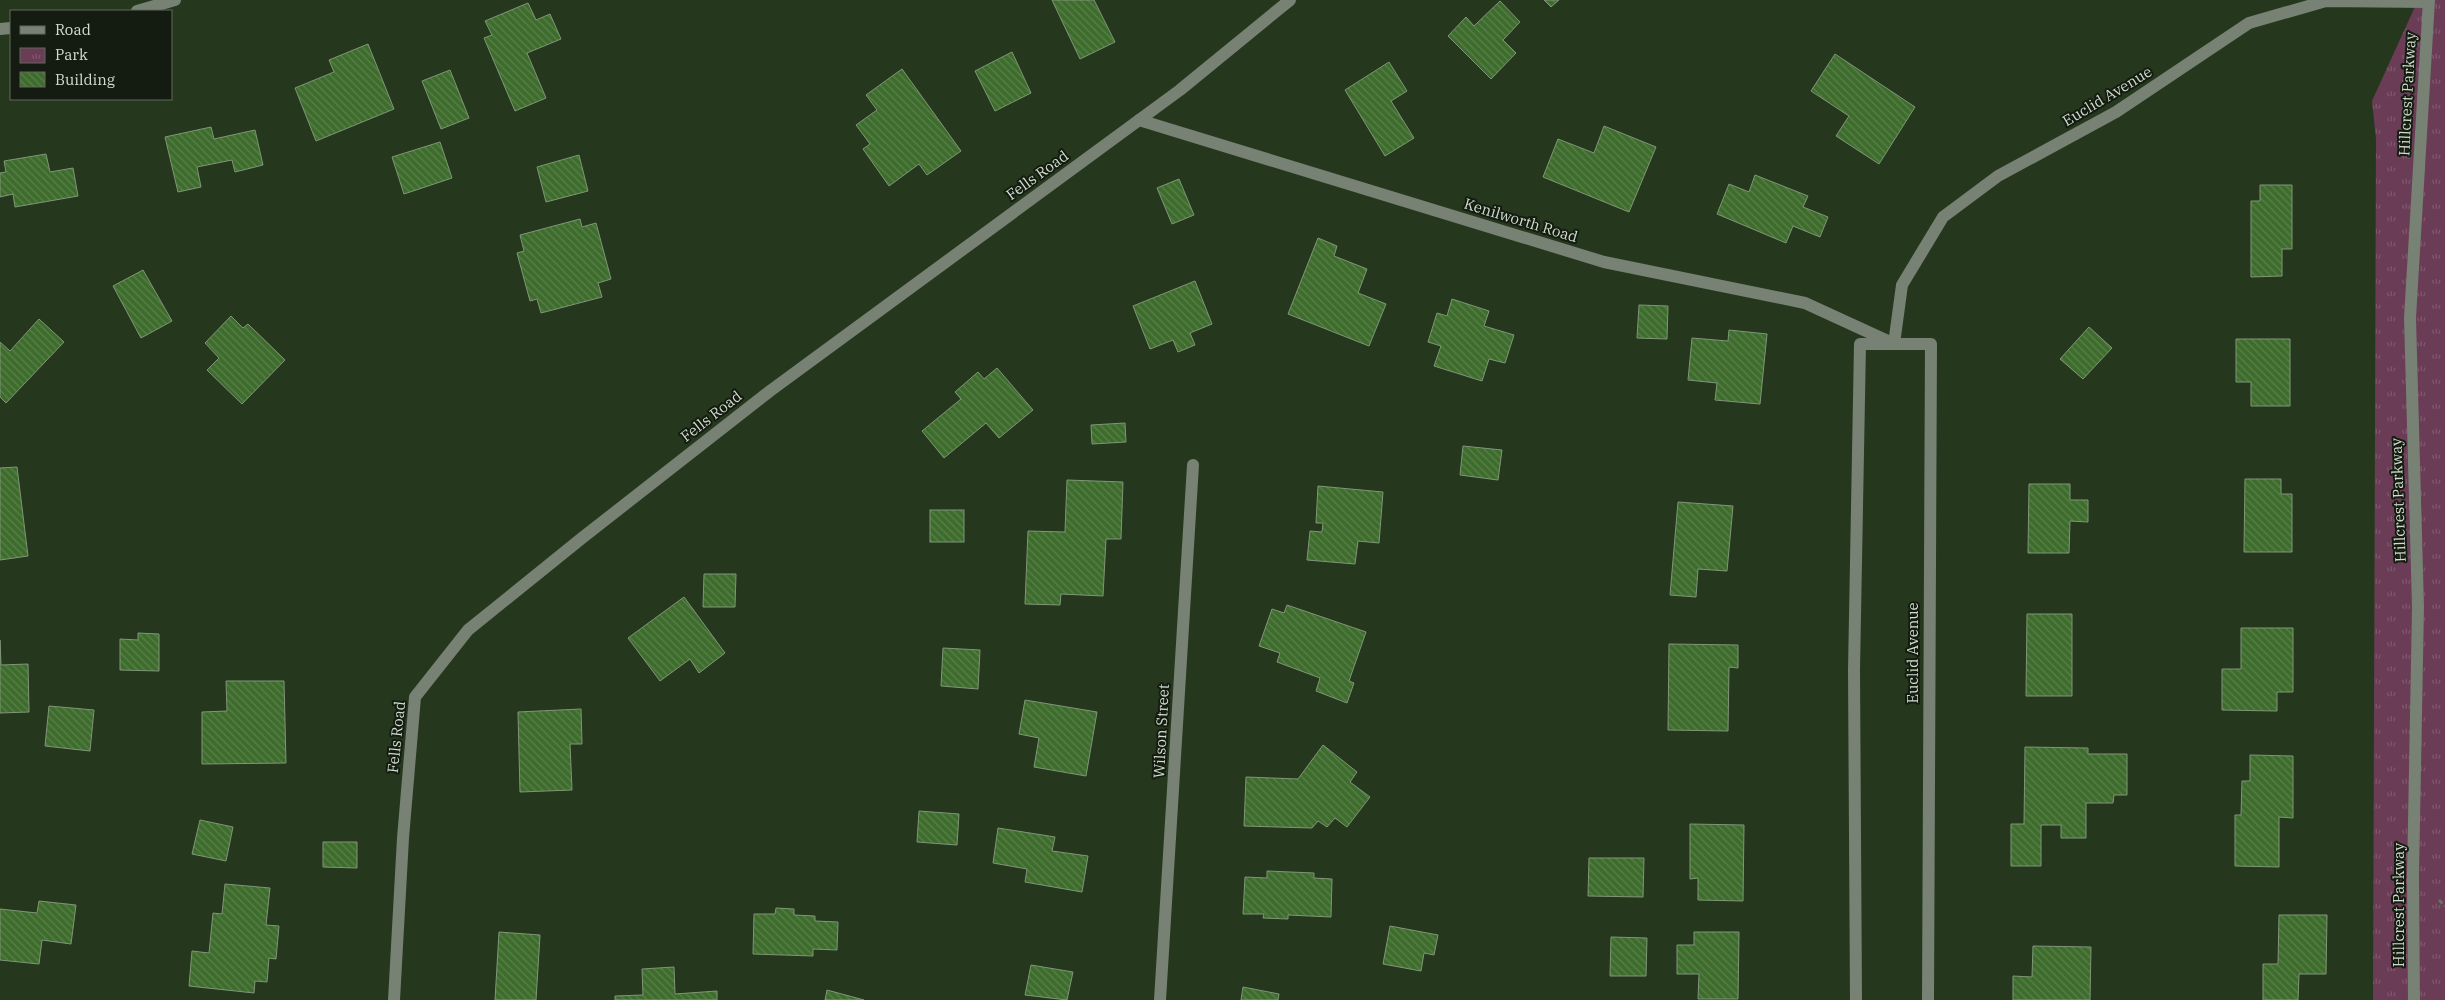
<svg xmlns="http://www.w3.org/2000/svg" width="2445" height="1000" font-family="'IBM Plex Serif',serif">
<style>
.park{fill:url(#park-tufts)}
.building{fill:url(#building-back-hatch);stroke:#809678}
.lines{fill:none;stroke-linecap:round;stroke-linejoin:round}
.path{stroke:#65755f;stroke-width:3;stroke-dasharray:5 2.5;stroke-linecap:butt}
.minor{stroke:#778174;stroke-width:12}
.labels{text-anchor:middle;dominant-baseline:central;stroke-width:4;stroke-linejoin:round;paint-order:stroke}
.street-label{font-size:15px;fill:#d1ddcd;stroke:#141c11}
</style>
<defs>
<pattern id="park-tufts" width="24" height="20" patternUnits="userSpaceOnUse" patternTransform="scale(1.25)"><rect width="24" height="20" fill="#6a3c56"/><path d="M3 7l-1-3M5 7V3M7 7l1-3M15 17l-1-3M17 17v-4M19 17l1-3" fill="none" stroke="#7e586d"/></pattern>
<pattern id="building-back-hatch" width="6" height="6" patternUnits="userSpaceOnUse" patternTransform="scale(1.25)"><rect width="6" height="6" fill="#3e6c2d"/><path d="M-1 5l2 2M0 0l6 6M5-1l2 2" fill="none" stroke="#59814a"/></pattern>
</defs>
<rect width="100%" height="100%" fill="#25381e"/>
<polygon class="park" points="2418,0 2445,0 2445,1000 2373,1000 2376,139 2372,101"/>
<g class="building">
<polygon points="1052,0 1094,0 1115,42 1080,59"/>
<polygon points="1544,0 1559,0 1551,7"/>
<polygon points="1500,1 1520,22 1503,40 1516,53 1491,79 1448,36 1466,17 1474,26"/>
<polygon points="528,3 536,20 550,14 561,39 527,53 546,98 515,111 484,38 492,35 485,21"/>
<polygon points="368,44 394,109 316,141 295,88 334,72 329,60"/>
<polygon points="1012,52 1031,93 995,111 975,71"/>
<polygon points="1835,54 1915,107 1879,164 1836,136 1849,116 1811,91"/>
<polygon points="1389,62 1407,91 1391,101 1414,138 1385,156 1345,90"/>
<polygon points="902,69 961,151 927,175 919,164 889,186 863,149 870,144 856,125 877,110 866,95"/>
<polygon points="450,70 469,118 441,129 422,81"/>
<polygon points="1604,126 1656,147 1629,212 1543,177 1558,139 1594,153"/>
<polygon points="211,127 214,139 255,130 263,165 235,172 232,160 197,167 201,187 178,192 165,137"/>
<polygon points="440,142 452,178 404,194 392,157"/>
<polygon points="46,154 50,172 73,168 78,196 15,207 13,194 0,197 0,173 6,172 4,161"/>
<polygon points="579,155 588,191 546,202 537,167"/>
<polygon points="1755,175 1808,196 1803,207 1828,217 1820,237 1793,226 1786,243 1717,214 1729,184 1749,192"/>
<polygon points="1179,179 1194,215 1172,224 1157,188"/>
<polygon points="2260,185 2292,185 2292,249 2282,249 2282,276 2251,277 2251,201 2260,201"/>
<polygon points="580,219 582,227 596,223 611,279 598,283 602,297 541,313 537,299 530,301 517,253 524,251 520,235"/>
<polygon points="1318,238 1337,246 1334,256 1367,269 1358,293 1386,304 1369,346 1288,314"/>
<polygon points="143,270 172,321 141,338 113,286"/>
<polygon points="1195,281 1212,324 1190,333 1195,345 1178,352 1173,340 1150,349 1133,306"/>
<polygon points="1452,299 1489,311 1484,326 1514,335 1505,363 1489,359 1482,381 1434,366 1441,346 1428,342 1437,313 1447,316"/>
<polygon points="1639,305 1668,306 1667,339 1637,338"/>
<polygon points="231,316 243,328 248,324 285,360 242,404 207,370 219,358 205,343"/>
<polygon points="39,319 64,342 6,403 0,397 0,342 10,351"/>
<polygon points="2089,327 2112,348 2083,379 2060,359"/>
<polygon points="1729,330 1767,334 1760,404 1715,400 1717,383 1688,380 1692,338 1728,341"/>
<polygon points="2236,339 2290,339 2290,406 2251,406 2251,382 2236,382"/>
<polygon points="997,368 1033,410 999,438 986,423 944,458 922,431 961,399 955,392 978,372 984,379"/>
<polygon points="1125,423 1126,442 1092,444 1091,425"/>
<polygon points="1463,446 1502,450 1498,480 1460,475"/>
<polygon points="17,467 28,556 0,560 0,468"/>
<polygon points="2245,479 2281,479 2281,494 2292,494 2292,552 2244,552"/>
<polygon points="1067,480 1123,482 1121,539 1106,539 1103,596 1061,594 1060,605 1025,604 1028,531 1065,532"/>
<polygon points="2029,484 2070,484 2070,500 2088,500 2088,522 2070,521 2069,553 2028,553"/>
<polygon points="1318,486 1383,492 1379,543 1358,541 1355,564 1307,560 1310,531 1322,532 1323,523 1316,523"/>
<polygon points="1678,502 1733,506 1727,571 1698,569 1696,597 1670,595"/>
<rect x="930" y="510" width="34" height="32"/>
<polygon points="704,574 736,574 735,607 703,607"/>
<polygon points="684,597 725,653 699,673 690,659 660,681 628,638"/>
<polygon points="1287,605 1366,632 1349,681 1354,683 1347,703 1316,691 1320,678 1277,662 1280,653 1259,646 1272,609 1284,613"/>
<polygon points="2027,614 2072,614 2072,696 2026,696"/>
<polygon points="2241,628 2293,628 2293,692 2277,692 2277,711 2222,710 2222,669 2241,669"/>
<polygon points="138,633 159,634 159,671 120,670 120,639 138,640"/>
<polygon points="0,640 1,665 28,664 29,712 0,713"/>
<polygon points="1669,644 1738,645 1738,668 1729,667 1728,731 1668,730"/>
<polygon points="943,648 980,650 978,689 941,686"/>
<polygon points="226,681 284,681 286,763 202,764 202,712 227,711"/>
<polygon points="1025,700 1097,712 1086,776 1034,767 1039,738 1019,734"/>
<polygon points="49,706 94,710 90,751 45,746"/>
<polygon points="581,709 582,744 570,744 572,790 520,792 518,712"/>
<polygon points="1323,745 1357,772 1350,782 1370,797 1347,827 1335,818 1327,827 1318,821 1312,828 1244,826 1246,777 1298,779"/>
<polygon points="2025,747 2088,748 2088,754 2127,754 2127,795 2114,795 2113,803 2086,803 2086,838 2061,838 2061,825 2041,825 2041,866 2011,866 2011,824 2024,824"/>
<polygon points="2250,755 2293,756 2293,818 2279,817 2279,867 2235,866 2235,815 2241,815 2242,781 2250,781"/>
<polygon points="919,811 959,814 957,845 917,842"/>
<polygon points="200,820 233,827 226,861 192,854"/>
<polygon points="1690,824 1744,825 1743,901 1698,900 1698,878 1690,879"/>
<polygon points="998,828 1055,837 1052,851 1088,856 1082,892 1025,882 1027,869 993,863"/>
<polygon points="323,842 357,842 357,868 323,867"/>
<polygon points="1589,858 1644,858 1643,897 1588,896"/>
<polygon points="1267,871 1314,873 1314,878 1332,879 1331,917 1288,915 1288,919 1263,918 1264,914 1243,914 1245,877 1267,878"/>
<polygon points="225,884 270,888 266,925 279,926 276,959 269,958 267,982 255,981 254,993 189,986 192,951 209,953 213,913 222,914"/>
<polygon points="39,901 76,905 71,944 42,940 39,964 0,960 0,909 37,913"/>
<polygon points="776,908 794,909 794,915 815,916 815,921 838,922 837,950 813,949 813,956 753,954 754,914 775,914"/>
<polygon points="2279,915 2327,915 2326,974 2299,974 2298,1000 2263,1000 2263,964 2278,964"/>
<polygon points="1390,926 1438,935 1434,955 1424,953 1421,971 1383,964"/>
<polygon points="499,932 540,935 536,1000 495,1000"/>
<polygon points="1694,932 1739,932 1738,999 1698,999 1699,974 1677,974 1677,945 1694,945"/>
<polygon points="1611,937 1647,938 1646,976 1610,976"/>
<polygon points="2033,946 2091,947 2090,1000 2013,1000 2013,976 2032,977"/>
<polygon points="1031,965 1073,972 1067,1000 1025,995"/>
<polygon points="674,967 675,994 717,991 717,1000 615,1000 615,996 643,995 642,969"/>
<polygon points="1243,987 1279,994 1278,1000 1241,1000"/>
<polygon points="827,990 864,1000 825,1000"/>
</g>
<g class="lines">
<polyline class="path" points="2439,900 2445,906"/>
<g class="minor">
<polyline points="137,11 175,0"/>
<polyline points="0,29 11,28"/>
<polyline points="1139,120 1604,262 1805,303 1890,342"/>
<polyline points="1894,344 1902,285 1943,217 1998,176 2116,112 2249,23 2326,1 2428,2"/>
<polyline points="394,1000 403,838 415,697 468,630 582,538 770,391 1180,90 1290,0"/>
<polyline points="1160,1000 1193,465"/>
<polyline points="1856,1000 1854,670 1860,344 1931,344 1928,1000"/>
<polyline points="2414,1000 2413,875 2418,607 2410,318 2429,0"/>
</g>
</g>
<g class="labels">
<g class="street-label">
<text transform="translate(2407 94) rotate(-87)">Hillcrest Parkway</text>
<text transform="translate(2107 96) rotate(-31)">Euclid Avenue</text>
<text transform="translate(1037 175) rotate(-36)">Fells Road</text>
<text transform="translate(1521 220) rotate(17)">Kenilworth Road</text>
<text transform="translate(711 416) rotate(-38)">Fells Road</text>
<text transform="translate(2398 500) rotate(-92)">Hillcrest Parkway</text>
<text transform="translate(1912 653) rotate(-90)">Euclid Avenue</text>
<text transform="translate(1161 731) rotate(-87)">Wilson Street</text>
<text transform="translate(396 737) rotate(-84)">Fells Road</text>
<text transform="translate(2398 905) rotate(-90)">Hillcrest Parkway</text>
</g>
</g>
<rect x="10" y="10" width="162" height="90" fill="#141c11" stroke="#60695c"/>
<rect x="20" y="26" width="25" height="8" fill="#778174" stroke="#60695c"/>
<text x="55" y="35" font-size="15" fill="#d1ddcd">Road</text>
<rect x="20" y="48" width="25" height="15" fill="url(#park-tufts)" stroke="#60695c"/>
<text x="55" y="60" font-size="15" fill="#d1ddcd">Park</text>
<rect x="20" y="72" width="25" height="15" fill="url(#building-back-hatch)" stroke="#60695c"/>
<text x="55" y="85" font-size="15" fill="#d1ddcd">Building</text>
</svg>
